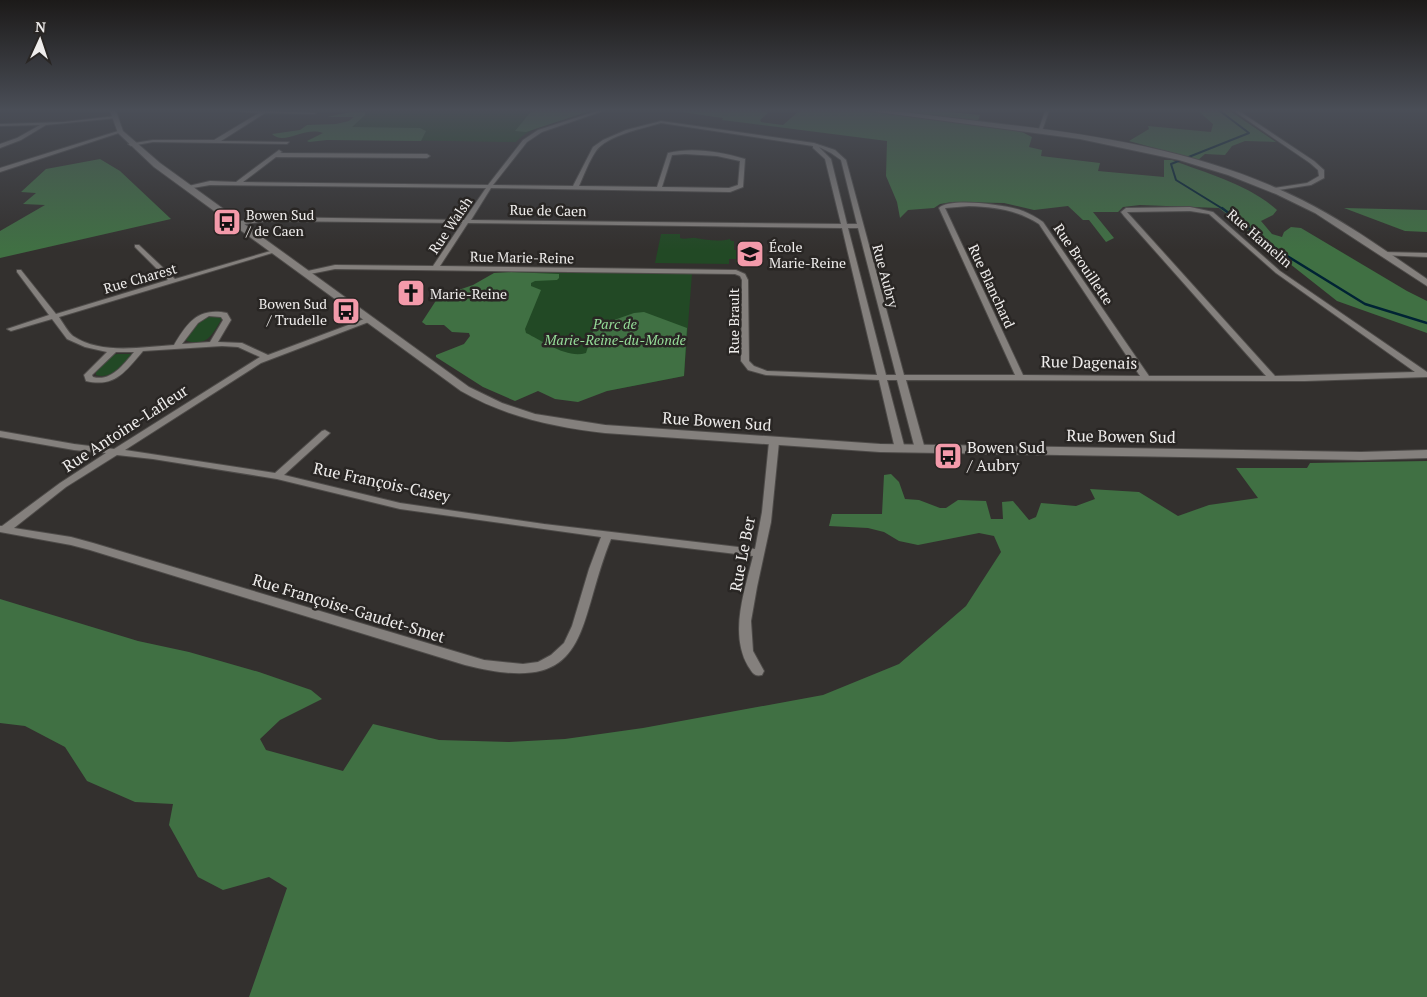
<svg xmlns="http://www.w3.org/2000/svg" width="1427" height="997" font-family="'PT Serif',serif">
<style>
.green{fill:#224925}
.forest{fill:#407043}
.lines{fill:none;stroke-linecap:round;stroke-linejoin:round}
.stream-far1{stroke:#002334;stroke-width:2}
.stream{stroke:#002334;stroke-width:2.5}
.street-casing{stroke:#4e4b49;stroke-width:2}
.secondary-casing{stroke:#4e4b49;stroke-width:2}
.street{fill:#84807d;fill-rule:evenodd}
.secondary{fill:#84807d;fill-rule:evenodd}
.labels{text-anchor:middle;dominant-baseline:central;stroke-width:5;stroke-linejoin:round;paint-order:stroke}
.far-street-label{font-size:14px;fill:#efedec;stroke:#292624}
.far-poi-label{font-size:14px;fill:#efedec;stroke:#292624;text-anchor:start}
.far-park-label{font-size:14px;font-style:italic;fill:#95dc98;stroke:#292624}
.street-label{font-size:16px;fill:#efedec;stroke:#292624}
.poi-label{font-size:16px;fill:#efedec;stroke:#292624;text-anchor:start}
</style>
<rect width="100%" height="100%" fill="#33302e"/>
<g class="green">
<path d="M349,111H593C570,118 532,124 516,142L326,139L360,112Z"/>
<path d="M661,234H680V238C686,240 690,237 696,238C707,240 719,242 730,239L731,241H734V250H750V247H758L759,259H751L754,262L737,263L735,261L738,259H729V264L655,263Z"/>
<polygon points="511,272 692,274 684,376 607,391 433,306"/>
<path d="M215,316L221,318V320C212,336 205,348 185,340C193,327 199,318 215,316Z"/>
<path d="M117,354H132C123,365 111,380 96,375V371L112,355Z"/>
</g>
<g class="forest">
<polygon points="535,111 590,111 526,132 515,131 529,114"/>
<path d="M674,111H763L768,113L760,120L761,122L783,125L799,111H863L1018,130L1032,137L1029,147L1042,150L1041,156L1100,163L1098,171L1164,177V160H1172C1208,174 1248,184 1277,210L1273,215L1261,221L1272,234L1282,237L1284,232L1291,227L1301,228L1407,291L1427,301V333L1337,301L1219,208L1140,205L1123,207L1118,212H1093L1114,238L1106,242L1089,220H1083L1068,206L1034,210L1004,203L952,202L940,204L934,208L908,210L900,218L897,202L886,176L887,141L722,120L723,118Z"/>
<polygon points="893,111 939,111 980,115 978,121"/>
<polygon points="1198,111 1230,111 1276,142 1245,141 1232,146 1225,155 1205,154 1198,160 1129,141 1149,129 1148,126 1211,132 1213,124"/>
<path d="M351,112H365V115L352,127L420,128L426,131L421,141L327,140L309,142L307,141L323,133C304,126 284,146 272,134L300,130L307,125L336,124L349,121L354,117H327Z"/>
<polygon points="100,159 120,171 171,219 0,258 0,231 45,205 23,204 36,193 21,192 46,169"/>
<polygon points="1344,208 1427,210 1427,232 1405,231"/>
<path d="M511,272L559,274V278L557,280L535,281L531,283V286L541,290L525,329L526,333C543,341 567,359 586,353L593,331L597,326L634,313L644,312L687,328L684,376L607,391L578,402L555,399L538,391L515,401L483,387L436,357V355L464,344L470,336L469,333L452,332L444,325H426L422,322L437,299L441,296L473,285L494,273Z"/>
<polygon points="1427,461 1427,997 249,997 287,888 269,877 223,890 198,877 169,825 173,804 135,802 87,781 65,747 25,726 0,723 0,599 138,641 189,652 259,672 311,690 322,699 280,720 260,739 266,750 343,771 373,724 439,740 509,742 565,739 643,728 823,695 899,664 966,606 1001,552 994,536 979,533 918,545 899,541 884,532 868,528 829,526 832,514 882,514 884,475 891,474 899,482 905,499 919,500 940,508 946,508 958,500 986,501 991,519 1003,519 1002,502 1013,501 1029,520 1036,517 1041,503 1076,506 1095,499 1090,489 1139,492 1178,516 1209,505 1258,498 1236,468 1307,468 1310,463"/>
</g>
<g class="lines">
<polyline class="stream-far1" points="1220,111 1249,133 1171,164 1176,180 1223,209"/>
<polyline class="stream" points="1222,208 1279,251 1365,304 1427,323"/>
<defs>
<g id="street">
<polygon points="231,111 275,111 316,113 314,114 265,113 221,141 289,142 287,144 153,142 131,146 128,144 153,140 214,140 259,113"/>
<path d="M597,111H603L542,132L527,142L493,185L573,186L593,147L603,140L626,130L661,121L814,143L835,150L846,160L904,375H1015L939,208C949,197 1008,205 1023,211C1030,214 1036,217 1043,222L1149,376H1266L1124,216L1121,212L1126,208L1190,207L1213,212L1280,271L1427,372V377L1305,381L906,380L925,449L920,452L915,449L897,380H887L905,449L900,452L895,449L879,380L766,375L748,370L741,361L742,280L740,276L735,274L335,269L305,275L303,274V272L335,265L433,266L462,223L267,221L237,225L235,224V222L267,217L464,220L486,188L210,185L187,189L184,187L210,181L236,182L279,150L282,152L280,153L427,154L430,156L427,158L276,157L243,182L488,185L523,140L538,130ZM661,123L813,146V148L825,159L841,224L471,220L491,188L730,192L743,187L745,159C721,152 693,147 668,153L657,187L579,186C584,175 589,161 596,151C606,136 644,128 661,123ZM819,147L831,153L841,160L857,224H847L831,159ZM685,154L717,156L740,161L738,185L729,188L662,187L672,155ZM969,206C995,207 1017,210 1039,224L1140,376L1023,375L945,208ZM1190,211L1209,214L1276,273L1415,372L1275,376L1127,212ZM468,223L842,228L877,375L767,371L754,366L749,361L748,280L745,274L736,270L440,266ZM848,228H858L896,375H886Z"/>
<polygon points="1045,111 1049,111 1042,131 1038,132"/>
<polygon points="1234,111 1239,111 1314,161 1324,170 1324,178 1311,185 1272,191 1271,190 1274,188 1307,183 1319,176 1318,170 1310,163"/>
<polygon points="115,116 117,118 46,125 21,140 0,148 0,144 17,138 40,125 0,126 0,124 64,122"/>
<polygon points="118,131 122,132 0,172 0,168"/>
<path d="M135,245H139L175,279L274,250L279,251L59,317C63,323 68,332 73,336C101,355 142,347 174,345C187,323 198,307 227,313L231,320L218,342L242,343L268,355L367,318H373L374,320L261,363L125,450L275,473L322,431L325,430L330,433L328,435L284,475L400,503L544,524L755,549L762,512L769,442L774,439L777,440L779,442L771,522L757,587L751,621L753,651L764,671L762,675C754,677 752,672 748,666C729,633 745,590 753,556L611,539C575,627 594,698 465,665L90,550L71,545L0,532V526H2L60,483L106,453L74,450L0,437V431L74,444L114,449L260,357L238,347L222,346L143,351C126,371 115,388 86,381L84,375L107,352L85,347L67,339L52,319L11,331L7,329L49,315L17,272V270H21L56,314L168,280L135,247ZM209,316L221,317L223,320L210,342L182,344L198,323ZM116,352H134C124,364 111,382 93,377L92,375ZM117,455L153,459L277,479L400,509L601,537L589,569L572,626L564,643L551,655L538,662L523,664L484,660L93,543L71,537L14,528L66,487Z"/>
<polygon points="1383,252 1427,253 1427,257 1381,255 1381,253"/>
</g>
<g id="secondary">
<path d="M110,111H116L123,131L160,163L469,387L502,403L535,414L605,425L880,444L1361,452L1427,450V458L1361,460L880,452L605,433C554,427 506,417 461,391L154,167L118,133Z"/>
<path d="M870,111C886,110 903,112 919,114C944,117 969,120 994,123C1098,135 1207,152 1302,200C1346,222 1386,251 1427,279V286L1315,213L1276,194L1228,175L1179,160L1080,139Z"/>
</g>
</defs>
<use href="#street" class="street-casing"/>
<use href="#secondary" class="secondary-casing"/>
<use href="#street" class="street"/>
<use href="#secondary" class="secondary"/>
</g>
<linearGradient id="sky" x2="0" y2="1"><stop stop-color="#1c1a19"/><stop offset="0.44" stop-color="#4a4e57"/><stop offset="1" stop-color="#4a4e57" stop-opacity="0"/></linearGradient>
<rect width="1427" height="250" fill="url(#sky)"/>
<defs>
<symbol id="bus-square" viewBox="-11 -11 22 22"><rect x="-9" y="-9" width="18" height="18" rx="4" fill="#f39aaa" stroke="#292624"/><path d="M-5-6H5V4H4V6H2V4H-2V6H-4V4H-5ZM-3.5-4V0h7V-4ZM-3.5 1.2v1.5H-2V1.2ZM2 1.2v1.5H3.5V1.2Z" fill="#111"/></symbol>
<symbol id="school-square" viewBox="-11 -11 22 22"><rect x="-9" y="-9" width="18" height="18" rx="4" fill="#f39aaa" stroke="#292624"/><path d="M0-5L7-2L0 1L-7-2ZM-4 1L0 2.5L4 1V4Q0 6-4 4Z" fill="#111"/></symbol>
<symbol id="church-square" viewBox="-11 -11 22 22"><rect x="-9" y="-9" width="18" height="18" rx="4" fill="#f39aaa" stroke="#292624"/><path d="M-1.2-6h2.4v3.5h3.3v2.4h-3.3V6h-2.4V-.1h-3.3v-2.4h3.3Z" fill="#111"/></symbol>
</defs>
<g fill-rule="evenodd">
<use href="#bus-square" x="211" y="206" width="32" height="32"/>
<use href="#school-square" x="734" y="238" width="32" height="32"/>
<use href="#church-square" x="395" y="277" width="32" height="32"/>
<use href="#bus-square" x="330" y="295" width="32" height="32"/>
<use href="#bus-square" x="932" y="440" width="32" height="32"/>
</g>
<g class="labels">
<g class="far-street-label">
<text transform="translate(548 210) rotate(1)">Rue de Caen</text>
<text transform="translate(450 225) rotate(-56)">Rue Walsh</text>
<text transform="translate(1260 238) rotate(41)">Rue Hamelin</text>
<text transform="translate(522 257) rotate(1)">Rue Marie-Reine</text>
<text transform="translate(1084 264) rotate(56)">Rue Brouillette</text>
<text transform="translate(886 276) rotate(75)">Rue Aubry</text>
<text transform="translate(140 278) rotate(-16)">Rue Charest</text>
<text transform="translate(992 286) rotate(65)">Rue Blanchard</text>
<text transform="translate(733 321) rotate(-90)">Rue Brault</text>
</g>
<g class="far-poi-label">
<text x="246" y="214">Bowen Sud<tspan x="246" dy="16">/ de Caen</tspan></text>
<text x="769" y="246">École<tspan x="769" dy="16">Marie-Reine</tspan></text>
<text x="430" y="293">Marie-Reine</text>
<text x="327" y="303" text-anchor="end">Bowen Sud<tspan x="327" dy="16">/ Trudelle</tspan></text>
</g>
<g class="far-park-label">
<text x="615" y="323">Parc de<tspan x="615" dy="16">Marie-Reine-du-Monde</tspan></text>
</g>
<g class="street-label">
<text transform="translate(1089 362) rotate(1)">Rue Dagenais</text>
<text transform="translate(717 421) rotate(4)">Rue Bowen Sud</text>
<text transform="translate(125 428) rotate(-33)">Rue Antoine-Lafleur</text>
<text transform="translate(1121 436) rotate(1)">Rue Bowen Sud</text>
<text transform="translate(382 482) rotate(12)">Rue François-Casey</text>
<text transform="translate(742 554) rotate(-79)">Rue Le Ber</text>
<text transform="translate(349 608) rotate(17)">Rue Françoise-Gaudet-Smet</text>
</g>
<g class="poi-label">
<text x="967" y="447">Bowen Sud<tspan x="967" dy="18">/ Aubry</tspan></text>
</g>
</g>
<g transform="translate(40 40) rotate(3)" stroke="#292624" stroke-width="4" paint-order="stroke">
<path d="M0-4L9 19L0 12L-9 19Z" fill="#efedec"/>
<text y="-8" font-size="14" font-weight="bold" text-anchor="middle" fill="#efedec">N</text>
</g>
</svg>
